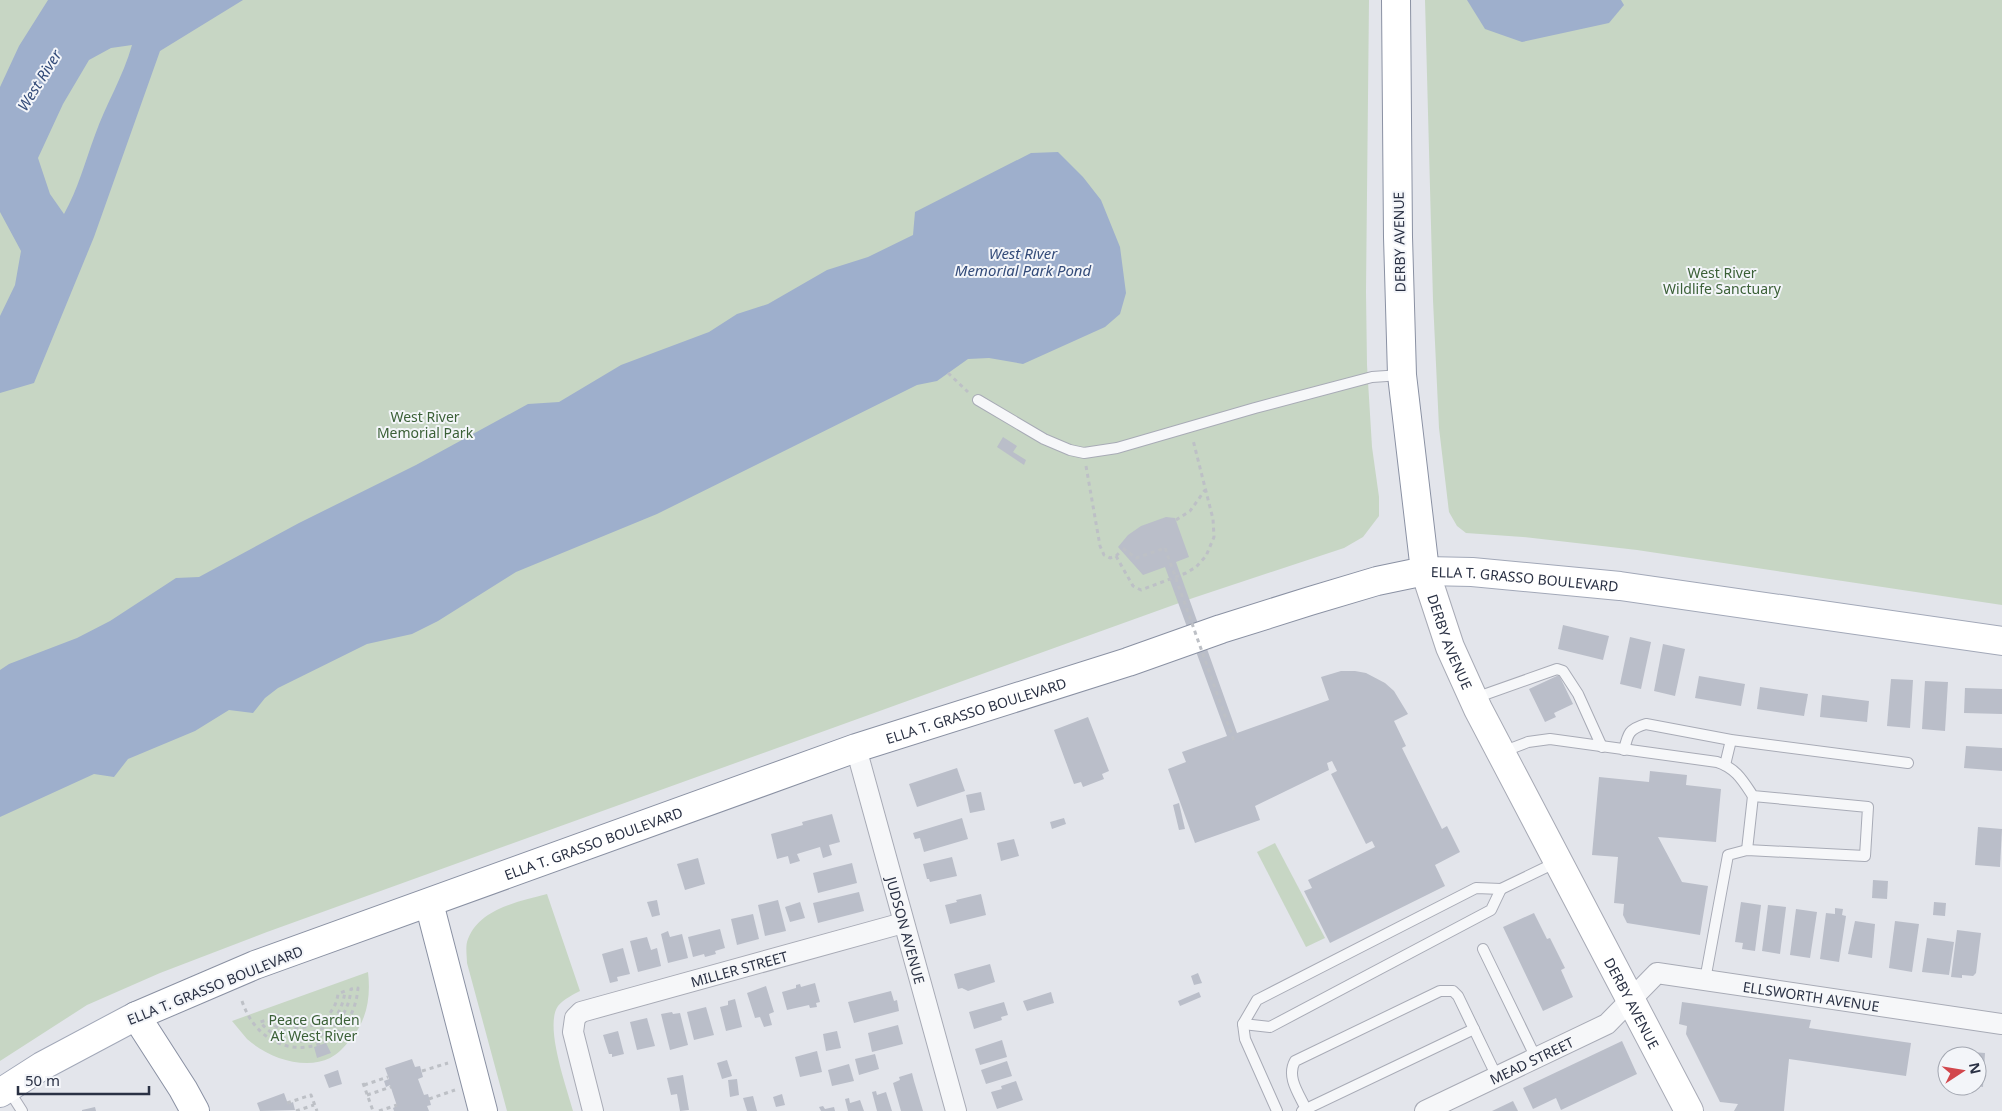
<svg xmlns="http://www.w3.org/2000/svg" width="2002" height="1111" font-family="'Noto Sans',sans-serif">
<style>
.green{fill:#c7d6c4}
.water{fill:#9eafcc;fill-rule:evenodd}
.building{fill:#babec9}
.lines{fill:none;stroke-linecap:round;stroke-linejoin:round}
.lane-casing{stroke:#a8abb6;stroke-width:12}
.street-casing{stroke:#a8abb6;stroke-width:22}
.secondary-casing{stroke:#a8abb6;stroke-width:30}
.primary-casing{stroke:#a2a8b8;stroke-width:30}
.highway-casing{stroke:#8a91a3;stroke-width:30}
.path{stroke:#bdc0c6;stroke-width:3;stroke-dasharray:4 4;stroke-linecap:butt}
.lane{stroke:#f6f7f9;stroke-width:10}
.street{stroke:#f6f7f9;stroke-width:20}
.secondary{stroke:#fff;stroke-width:28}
.primary{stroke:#fff;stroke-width:28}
.highway{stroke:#fff;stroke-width:28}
.path-bridge{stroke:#bdc0c6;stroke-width:3;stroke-dasharray:4 4;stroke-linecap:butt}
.labels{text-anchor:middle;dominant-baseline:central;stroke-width:4;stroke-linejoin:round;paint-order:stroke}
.street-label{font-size:14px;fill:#2a3144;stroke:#f3f5f9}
.park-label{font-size:14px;fill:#3b6037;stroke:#f3f5f9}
.water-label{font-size:15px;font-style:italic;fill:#334b79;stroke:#f3f5f9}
</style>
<rect width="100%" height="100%" fill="#e3e5eb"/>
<g class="green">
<polygon points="0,0 1369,0 1366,292 1367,365 1372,447 1379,497 1379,516 1363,537 1344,548 1193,598 267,932 160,973 87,1005 0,1061"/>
<polygon points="1425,0 2002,0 2002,605 1637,550 1523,537 1466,533 1457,526 1449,512 1439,428 1433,300"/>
<polygon points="1275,843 1325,938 1306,947 1257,852"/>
<path d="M547,894L580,991C572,995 564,999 558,1006C544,1026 567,1088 573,1111H507L467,963C467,956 465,946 468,939C480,908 518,902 547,894Z"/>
<path d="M368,972C371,997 367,1021 350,1040C344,1047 338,1054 330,1058C304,1071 267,1057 247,1039C242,1033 237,1027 232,1021Z"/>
</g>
<g class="water">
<path d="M48,0H243L160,51L94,237L34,383L0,393V316L15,285L21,251L0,212V87L19,46ZM132,45C123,77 106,104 95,135C85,162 78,189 64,214L50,194L38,158L63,104L89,60L111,48Z"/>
<polygon points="1467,0 1621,0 1624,5 1609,23 1522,42 1485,29"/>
<polygon points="1058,152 1083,177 1101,200 1120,247 1126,293 1120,314 1105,327 1023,364 989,358 968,359 937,381 917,385 657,514 516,572 438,621 412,634 367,644 278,688 265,698 253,713 229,710 195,731 128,759 114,777 94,774 0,817 0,670 9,664 77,638 110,621 176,578 199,577 299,523 416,465 528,404 559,402 621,365 709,332 737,314 768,304 827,270 868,257 913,235 915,212 1031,153"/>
</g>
<g class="building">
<polygon points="1003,437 1017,446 1013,452 1026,460 1024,465 997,447"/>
<polygon points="1166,517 1175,518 1189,557 1176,562 1237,733 1329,700 1321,677 1341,671 1355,671 1366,673 1385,683 1394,691 1408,714 1394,721 1406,746 1402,748 1442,829 1447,826 1460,852 1435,865 1445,886 1330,943 1304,891 1312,888 1308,880 1375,847 1372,841 1366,844 1331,774 1337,771 1332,761 1327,763 1329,770 1255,806 1260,820 1195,843 1168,769 1186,762 1182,752 1227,736 1165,567 1143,575 1118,547 1128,535 1141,526"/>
<polygon points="1563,625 1609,636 1603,660 1558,649"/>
<polygon points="1630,637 1651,642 1641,689 1620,684"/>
<polygon points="1663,644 1685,649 1675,696 1654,691"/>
<polygon points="1559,675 1573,704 1554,713 1556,717 1545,722 1529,689"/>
<polygon points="1699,676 1745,684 1741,706 1695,698"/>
<polygon points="1891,679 1913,680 1910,728 1887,726"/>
<polygon points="1925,681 1948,682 1945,731 1922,729"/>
<polygon points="1760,687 1808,694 1804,716 1757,709"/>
<polygon points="1965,688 2002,689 2002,714 1964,713"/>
<polygon points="1822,695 1869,701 1867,722 1820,717"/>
<polygon points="1088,717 1109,771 1102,774 1104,779 1083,787 1081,782 1074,784 1054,730"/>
<polygon points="1966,746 2002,748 2002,771 1964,768"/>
<polygon points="957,768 965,791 917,807 909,784"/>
<polygon points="1650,771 1687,775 1686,785 1721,789 1716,842 1658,837 1682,882 1708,886 1700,935 1627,923 1623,915 1624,904 1614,903 1618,857 1592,855 1599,777 1649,782"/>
<polygon points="981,792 985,810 970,813 966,795"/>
<polygon points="1179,803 1185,829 1179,830 1173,805"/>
<polygon points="832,814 840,842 829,845 832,855 823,858 820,847 797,854 800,861 790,864 788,856 777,859 771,834 803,825 802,822"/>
<polygon points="962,818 968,839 924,852 920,838 915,839 913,833"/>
<polygon points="1064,818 1066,824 1052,829 1050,822"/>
<polygon points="1978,827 2002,829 2000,867 1975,865"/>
<polygon points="1014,839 1019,856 1001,861 997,843"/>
<polygon points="952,857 957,876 930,882 929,879 927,879 923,864"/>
<polygon points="698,858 705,884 685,890 677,864"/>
<polygon points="852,863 857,883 818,893 813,873"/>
<polygon points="1873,880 1888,881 1887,899 1872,898"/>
<polygon points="859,892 864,911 818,923 813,903"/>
<polygon points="981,894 986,915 950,924 945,905 957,902 956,900"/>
<polygon points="657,900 660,915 652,917 647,902"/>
<polygon points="778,900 786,931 765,936 758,905"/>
<polygon points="800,902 805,918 790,922 785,907"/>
<polygon points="1741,902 1761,905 1755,951 1742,949 1743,943 1735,942"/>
<polygon points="1934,902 1946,903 1945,916 1933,915"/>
<polygon points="1768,905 1786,907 1780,954 1762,951"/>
<polygon points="1835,908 1843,909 1842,915 1846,916 1839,962 1820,959 1826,913 1835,914"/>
<polygon points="1796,909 1817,912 1810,958 1790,955"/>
<polygon points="1534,913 1547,939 1550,938 1565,968 1561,970 1573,997 1543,1011 1503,927"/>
<polygon points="753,914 759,939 737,945 731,919"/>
<polygon points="1855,921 1875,924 1872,958 1848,954"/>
<polygon points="1895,921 1919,924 1912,972 1889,968"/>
<polygon points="720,929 725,948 715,951 716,954 705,957 704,954 693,957 688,937"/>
<polygon points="1957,930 1981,933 1976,973 1973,976 1962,975 1962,978 1951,977"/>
<polygon points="668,931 670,937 682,934 688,958 668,963 661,934"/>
<polygon points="647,937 651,950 657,948 661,966 638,972 630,941"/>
<polygon points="1927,938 1954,942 1949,975 1922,972"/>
<polygon points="623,948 630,974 617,977 618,981 610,983 602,954"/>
<polygon points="990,964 995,982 968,991 962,988 958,989 954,974"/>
<polygon points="1198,973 1202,983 1194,985 1191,976"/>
<polygon points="815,983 820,1002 816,1003 817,1007 810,1008 809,1005 787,1010 782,992 796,988 796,985 800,984 801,987"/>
<polygon points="766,986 774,1012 769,1014 772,1025 764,1027 760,1017 755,1018 747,993"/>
<polygon points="891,991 894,1001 897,1000 899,1011 854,1023 848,1002"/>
<polygon points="1051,992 1054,1003 1027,1011 1023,1001"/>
<polygon points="1199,992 1201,997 1180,1006 1178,1001"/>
<polygon points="735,999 742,1027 726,1031 720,1007 728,1005 728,1001"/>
<polygon points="1004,1002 1008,1015 1001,1017 1002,1020 974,1029 969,1012"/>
<polygon points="1682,1002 1811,1020 1809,1028 1911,1043 1906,1076 1789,1059 1784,1111 1734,1111 1738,1104 1720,1102 1686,1034 1687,1026 1679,1024"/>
<polygon points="706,1007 714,1035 694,1040 687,1012"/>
<polygon points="672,1012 673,1014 680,1013 688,1045 670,1050 661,1014"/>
<polygon points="647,1018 655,1046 637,1050 630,1022"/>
<polygon points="898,1025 903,1044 872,1052 868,1033"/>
<polygon points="618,1031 624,1054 612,1057 612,1054 609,1054 603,1035"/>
<polygon points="837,1031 841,1048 826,1051 823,1034"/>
<polygon points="1002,1040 1007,1057 980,1065 975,1049"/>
<polygon points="1622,1041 1637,1074 1561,1110 1556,1098 1533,1109 1523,1088"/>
<polygon points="326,1043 331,1053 317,1058 314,1047"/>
<polygon points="817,1051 822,1072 800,1077 795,1057"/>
<polygon points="1959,1051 1985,1053 1983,1087 1977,1086 1977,1056 1959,1056"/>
<polygon points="875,1054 879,1069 859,1075 855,1059"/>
<polygon points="412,1059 415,1067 420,1066 423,1077 418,1079 424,1095 428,1094 431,1105 427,1106 429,1111 394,1111 393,1108 397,1106 390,1085 386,1087 384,1081 389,1079 385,1068"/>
<polygon points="727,1060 732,1076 722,1079 717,1063"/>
<polygon points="1007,1061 1012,1076 986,1084 981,1070"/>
<polygon points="849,1064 854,1081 832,1086 828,1070"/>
<polygon points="338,1070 342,1084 329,1088 324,1075"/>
<polygon points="912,1073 914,1081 923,1111 901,1111 893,1083 900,1080 899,1077"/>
<polygon points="683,1075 689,1110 680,1111 677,1094 671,1095 667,1078"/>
<polygon points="737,1079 739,1095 730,1097 728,1080"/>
<polygon points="1016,1081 1023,1100 997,1109 991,1092 1002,1089 1001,1086"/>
<polygon points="876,1091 877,1095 886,1092 892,1111 877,1111 872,1092"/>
<polygon points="284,1093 288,1104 293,1102 295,1110 260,1111 257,1103"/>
<polygon points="782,1094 785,1105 776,1107 773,1097"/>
<polygon points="753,1096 757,1111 747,1111 743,1098"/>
<polygon points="849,1098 850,1103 860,1100 864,1111 848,1111 845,1099"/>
<polygon points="1513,1101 1518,1111 1492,1111"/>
<polygon points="823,1106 825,1109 834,1107 835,1111 821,1111 819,1107"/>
<polygon points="95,1107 96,1111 82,1111 82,1110"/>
</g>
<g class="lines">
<defs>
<g id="lane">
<polyline points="978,400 1044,439 1070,450 1084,453 1117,448 1255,408 1372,377 1401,375"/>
<polyline points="1475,698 1557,669 1563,671 1578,694 1602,747"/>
<path d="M1624,750C1628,733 1629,729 1646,724L1731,740L1908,763"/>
<path d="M1502,752L1528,742L1550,739L1717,762C1736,768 1743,781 1753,796L1868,807L1865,856L1747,850L1728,855L1705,980"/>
<polyline points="1725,765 1731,740"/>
<polyline points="1747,850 1753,796"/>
<polyline points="1483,949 1536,1058"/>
<polyline points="1243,1024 1270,1027 1491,910 1501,889"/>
<polyline points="8,1089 22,1111"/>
<path d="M1306,1109C1299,1094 1286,1077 1295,1061L1440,991H1453L1458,996L1497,1077"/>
<polyline points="1277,1111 1245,1039 1243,1024 1257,1000 1476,888 1501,889 1557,862"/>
<polyline points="1302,1111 1474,1029"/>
</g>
<g id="street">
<path id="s1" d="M856,748L956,1111"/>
<path id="s2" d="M593,1111L573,1032L575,1018L581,1012L903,923"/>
<path id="s3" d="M1425,1111L1607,1024L1657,973L2002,1024"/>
</g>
<g id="secondary">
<path id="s4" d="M1425,571L1450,647L1478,709L1689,1111"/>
</g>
<g id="primary">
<path id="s5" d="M1425,571L1472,572L1620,586L2002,641"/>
<polyline points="0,1093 42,1066 136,1016"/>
</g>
<g id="highway">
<polyline points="429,903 483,1111"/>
<path id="s6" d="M195,1111L183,1089L136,1016L255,965L856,748L1128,662L1221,629L1310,601L1377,581L1425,571L1402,375L1398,237L1396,0"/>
</g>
</defs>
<use href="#lane" class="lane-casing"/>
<use href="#street" class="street-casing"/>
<use href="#secondary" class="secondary-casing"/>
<use href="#primary" class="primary-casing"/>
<use href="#highway" class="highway-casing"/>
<g class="path">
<polyline points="948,373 968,392"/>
<polyline points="1086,466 1100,546 1104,555 1110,558 1116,556 1121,551"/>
<polyline points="1176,520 1190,511 1205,490"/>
<polyline points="1123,548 1136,558 1165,548"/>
<polyline points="1116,556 1133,586 1141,590 1186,573 1196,567 1206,556 1214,537 1213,519 1193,440"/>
<path d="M242,1001C265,1070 352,1059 358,988L351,989C347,1037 292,1060 260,1022L267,1020C298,1046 340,1034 345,991L338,994C334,1025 296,1038 273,1018L279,1015"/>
<polyline points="422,1071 448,1063"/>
<polyline points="363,1083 373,1111"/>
<polyline points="364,1085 388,1077"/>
<polyline points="367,1095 391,1087"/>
<polyline points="429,1099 455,1090"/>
<polyline points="287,1103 311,1095 317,1111"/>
<polyline points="296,1111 314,1105"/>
<polyline points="379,1111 397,1105"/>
</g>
<use href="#lane" class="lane"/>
<use href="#street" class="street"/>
<use href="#secondary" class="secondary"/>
<use href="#primary" class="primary"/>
<use href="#highway" class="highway"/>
<polyline class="path-bridge" points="1165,548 1234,741"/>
</g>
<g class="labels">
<g class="street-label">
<text transform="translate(1399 242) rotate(-91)">DERBY AVENUE</text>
<text stroke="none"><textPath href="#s5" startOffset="100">ELLA T. GRASSO BOULEVARD</textPath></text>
<text stroke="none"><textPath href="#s4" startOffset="75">DERBY AVENUE</textPath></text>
<text stroke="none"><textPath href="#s6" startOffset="1006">ELLA T. GRASSO BOULEVARD</textPath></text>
<text stroke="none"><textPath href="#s6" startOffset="601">ELLA T. GRASSO BOULEVARD</textPath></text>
<text stroke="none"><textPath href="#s1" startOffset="189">JUDSON AVENUE</textPath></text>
<text stroke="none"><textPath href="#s2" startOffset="268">MILLER STREET</textPath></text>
<text transform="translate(215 985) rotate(-22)">ELLA T. GRASSO BOULEVARD</text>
<text stroke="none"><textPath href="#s3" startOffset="429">ELLSWORTH AVENUE</textPath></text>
<text stroke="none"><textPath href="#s4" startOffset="480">DERBY AVENUE</textPath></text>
<text stroke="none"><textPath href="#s3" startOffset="118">MEAD STREET</textPath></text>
</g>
<g class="park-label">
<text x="1722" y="272">West River<tspan x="1722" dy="16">Wildlife Sanctuary</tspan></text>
<text x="425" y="416">West River<tspan x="425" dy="16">Memorial Park</tspan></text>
<text x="314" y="1019">Peace Garden<tspan x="314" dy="16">At West River</tspan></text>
</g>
<g class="water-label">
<text transform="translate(39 80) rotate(-58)">West River</text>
<text x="1023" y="253">West River<tspan x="1023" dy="17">Memorial Park Pond</tspan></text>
</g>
</g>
<g transform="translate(1962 1071) rotate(78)"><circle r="24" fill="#f3f5f9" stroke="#a3a7b1"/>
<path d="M0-4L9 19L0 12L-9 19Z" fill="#d2474d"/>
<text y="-8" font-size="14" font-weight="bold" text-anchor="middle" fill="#2a3144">N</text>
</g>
<path d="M18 1086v8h131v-8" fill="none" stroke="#2a3144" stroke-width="2.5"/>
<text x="25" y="1086" font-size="15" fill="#2a3144" stroke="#f3f5f9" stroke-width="4" paint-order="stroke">50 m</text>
</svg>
